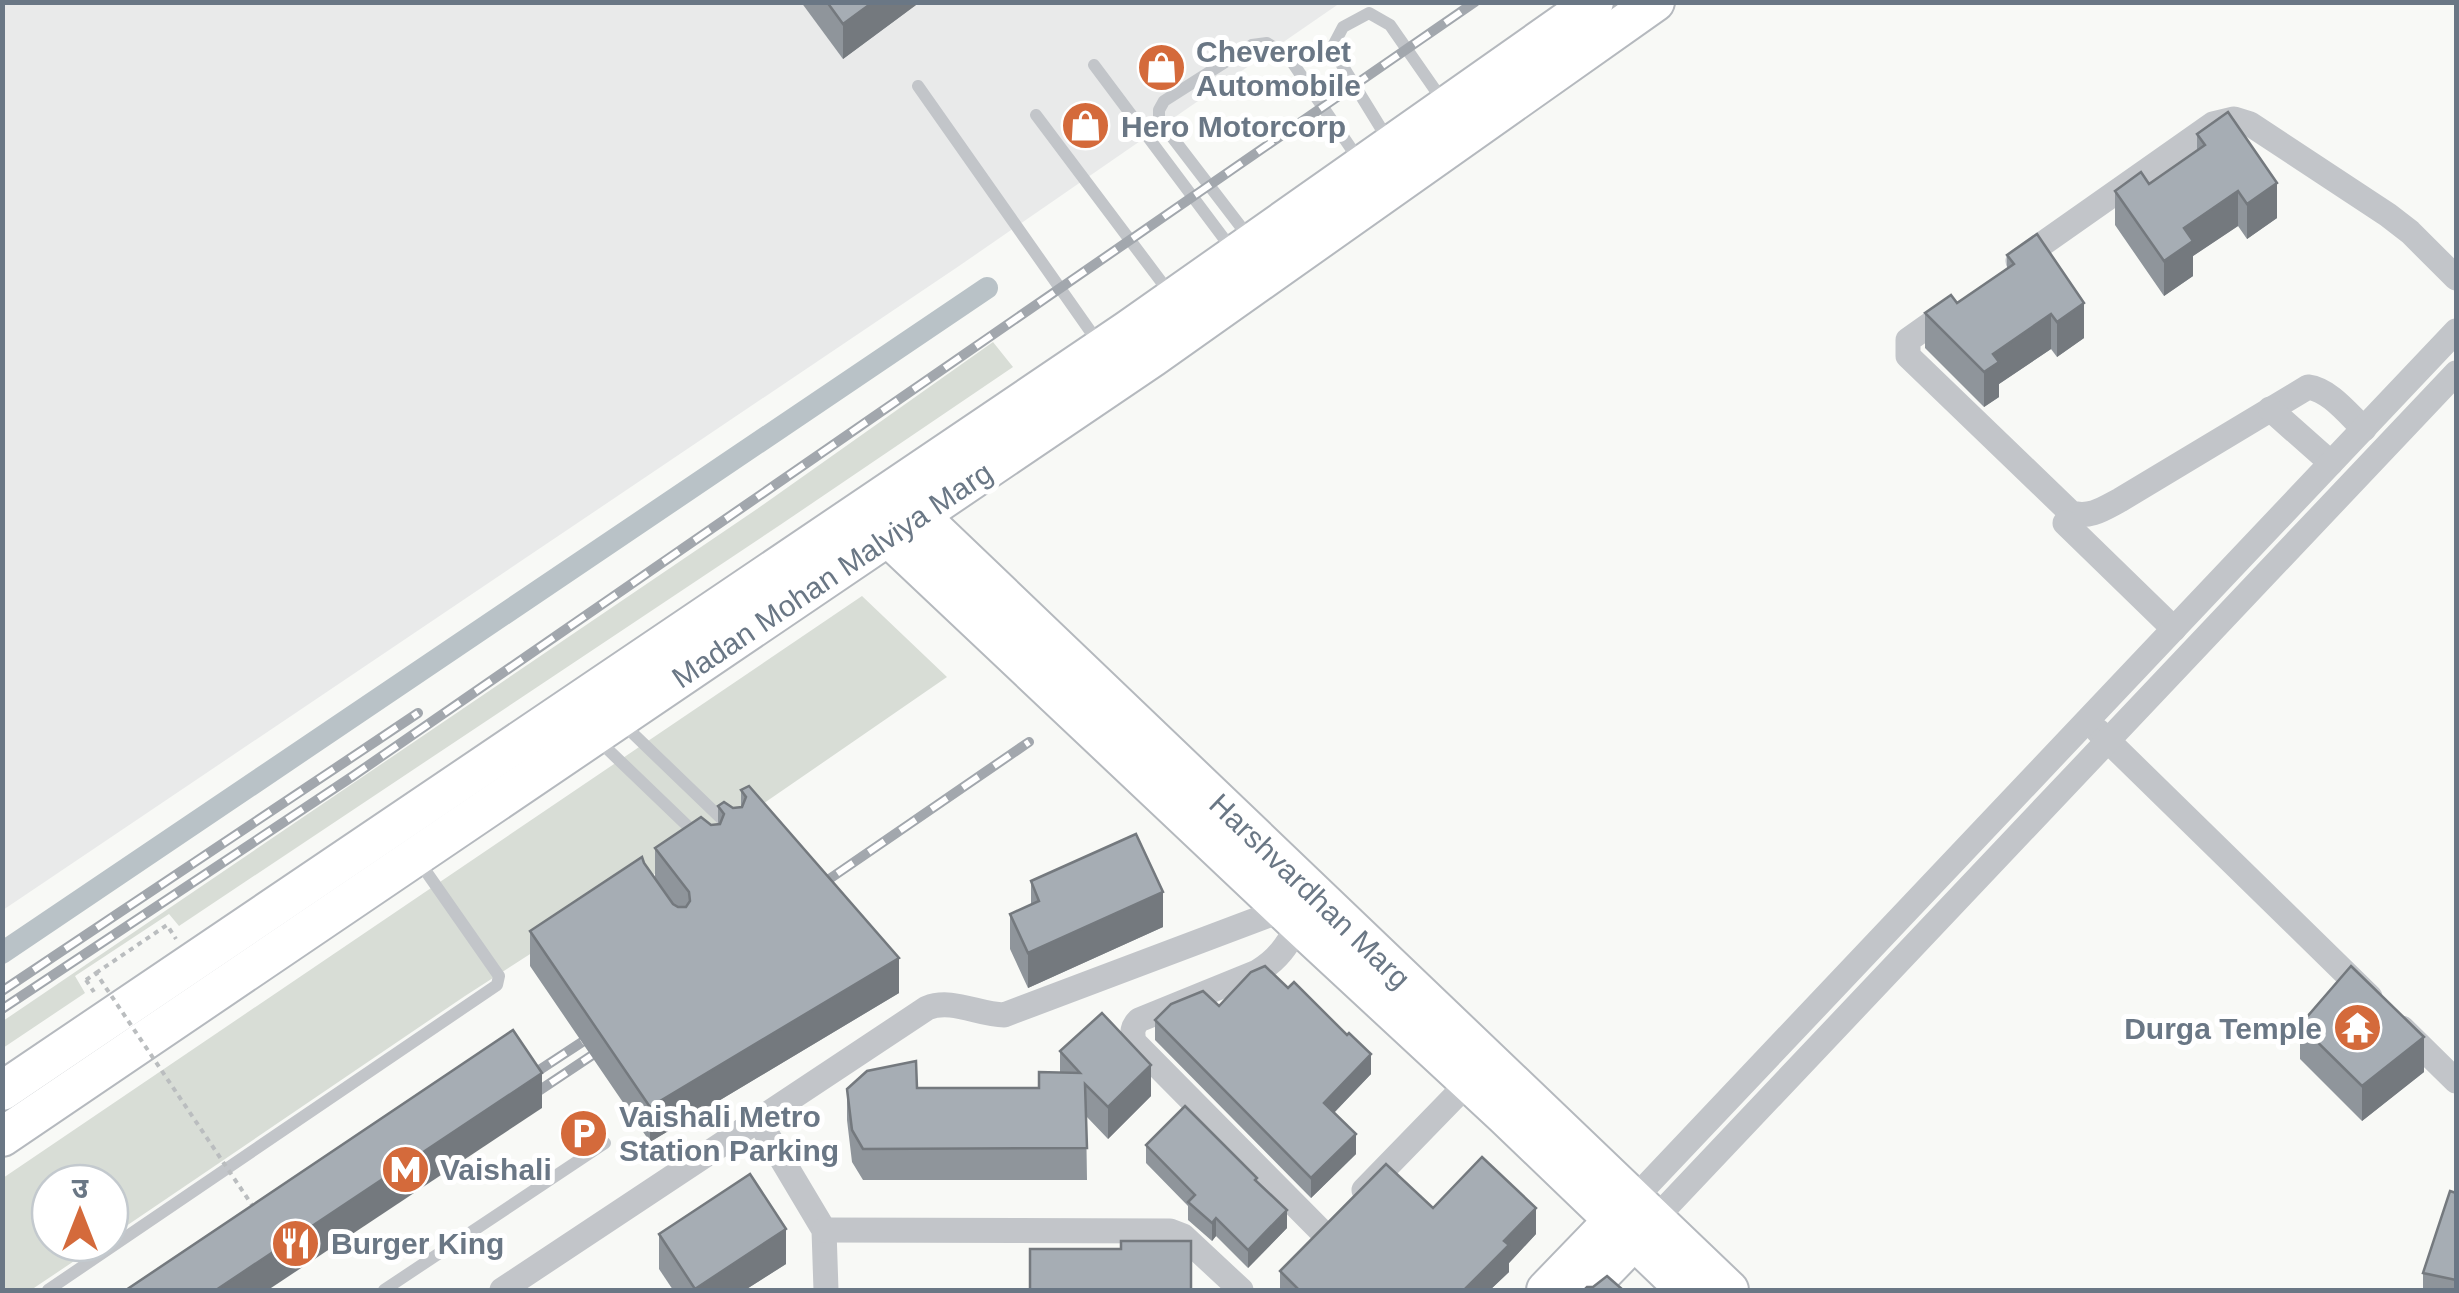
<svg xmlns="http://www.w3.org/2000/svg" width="2459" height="1293" font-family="Helvetica,'Noto Sans Devanagari',sans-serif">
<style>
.built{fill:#e9eaea}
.green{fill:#d8ddd6}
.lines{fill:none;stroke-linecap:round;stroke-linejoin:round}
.canal{stroke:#b9c2c7;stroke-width:22}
.secondary-casing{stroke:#b5b9be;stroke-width:42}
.path{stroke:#babdbf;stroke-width:4;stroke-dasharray:5 5;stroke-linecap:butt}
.lane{stroke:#c2c5c9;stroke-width:12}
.street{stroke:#c2c5c9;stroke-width:25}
.secondary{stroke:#fff;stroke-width:38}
.rail-casing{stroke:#a2a7ad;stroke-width:10}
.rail{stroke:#fff;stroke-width:6;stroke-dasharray:19;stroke-linecap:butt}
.path-bridge{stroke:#babdbf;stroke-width:4;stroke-dasharray:5 5;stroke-linecap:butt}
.wall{fill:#8f959b}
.shaded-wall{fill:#74797e}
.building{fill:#a6adb4;stroke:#74797e;stroke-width:2.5}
.labels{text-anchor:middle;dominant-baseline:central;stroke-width:10;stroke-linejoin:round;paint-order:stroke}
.poi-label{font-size:30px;font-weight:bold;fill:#6a7785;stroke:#fff;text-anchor:start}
.street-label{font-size:30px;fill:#6a7785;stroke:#fff}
</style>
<rect width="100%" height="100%" fill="#f8f9f6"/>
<polygon class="built" points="3,3 1340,3 959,266 3,910"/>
<g class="green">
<polygon points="993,342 1013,367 783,523 179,926 169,914 75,976 85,993 3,1048 3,1021 757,509"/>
<polygon points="862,596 947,677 757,808 465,996 110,1237 110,1183 50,1183 50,1243 101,1243 31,1290 3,1290 3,1178"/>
</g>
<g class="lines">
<polyline class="canal" points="2,953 987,288"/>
<defs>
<g id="secondary">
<polyline points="901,498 1729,1290"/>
<polyline points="870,520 1299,925 1504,1115 1686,1290"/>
<polyline points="2,1091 1128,330 1594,2"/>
<polyline points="2,1137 1153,357 1655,2"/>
<polyline points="1546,1290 1631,1202"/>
<polyline points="1586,1290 1649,1225"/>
</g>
</defs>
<use href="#secondary" class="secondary-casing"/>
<g class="path">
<polyline points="96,973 167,925 176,939"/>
<polyline points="86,980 94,992"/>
</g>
<g class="lane">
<polyline points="1094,65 1234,252"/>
<polyline points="918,86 1100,345"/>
<polyline points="1036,115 1172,296"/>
<polyline points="1390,143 1339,60 1333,46 1343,27 1369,13 1390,25 1445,104"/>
<polyline points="1251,240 1159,120 1159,110 1164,101 1252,45 1267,43 1288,56 1361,163"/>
<polyline points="621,722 729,826"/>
<polyline points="597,739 698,836"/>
<polyline points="48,1290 497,985 499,976 418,860"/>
<polyline points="384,1290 605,1143"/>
</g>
<g class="street">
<polyline points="2018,261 2213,124 2234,119 2250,124 2388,215 2410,232 2456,278"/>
<path d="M1949,311L1908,340V356L2071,513C2091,518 2103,509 2120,500L2308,387C2330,390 2348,414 2364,429"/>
<polyline points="2270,409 2331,463"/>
<polyline points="2065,523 2174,629"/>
<polyline points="2098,731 2370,997"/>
<path d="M1299,925C1287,945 1278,960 1257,972L1139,1020C1132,1027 1132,1032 1134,1042L1323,1233"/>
<polyline points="2402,1028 2456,1081"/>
<polyline points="759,1121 824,1230 826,1290"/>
<polyline points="1364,1190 1469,1082"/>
<polyline points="1633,1200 2456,331"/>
<polyline points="1654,1220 2456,373"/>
<polyline points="824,1230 1170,1231 1183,1236 1241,1290"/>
<path d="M502,1290L927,1008C952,998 979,1015 1004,1015L1282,910"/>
</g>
<use href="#secondary" class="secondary"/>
<defs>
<g id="rail">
<polyline points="806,895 1029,742"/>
<polyline points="2,991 418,713"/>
<polyline points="2,1009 353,776 1475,2"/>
<polyline points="518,1084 605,1027"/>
<polyline points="519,1104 615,1040"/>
</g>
</defs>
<use href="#rail" class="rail-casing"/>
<use href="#rail" class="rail"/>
<polyline class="path-bridge" points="86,980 96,973 254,1208"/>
</g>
<g class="wall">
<polygon points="801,2 920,2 843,59"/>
<polygon points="2197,134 2277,218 2247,239 2238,226 2193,256 2193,276 2164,296 2115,225 2115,191 2149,184 2197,151"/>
<polygon points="2007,255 2084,338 2057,357 2051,349 1999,384 1999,397 1984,407 1925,348 1925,313 1957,303 2007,269"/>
<polygon points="741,790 899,993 650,1142 530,966 530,931 644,863 655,879 655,848 711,825 718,824 718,806 733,808 741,807"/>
<polygon points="1031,881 1163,927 1028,988 1010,949 1010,914 1031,905"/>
<polygon points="1288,988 1371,1074 1334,1113 1356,1154 1311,1198 1155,1040 1155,1020"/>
<polygon points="2300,1025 2424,1072 2362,1121 2300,1059"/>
<polygon points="1060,1051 1151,1096 1108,1139 1086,1116 1087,1180 863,1180 852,1162 847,1120 847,1089 1039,1088 1060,1073"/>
<polygon points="1146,1145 1257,1182 1287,1228 1248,1268 1216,1236 1212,1241 1188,1220 1188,1206 1146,1163"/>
<polygon points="2456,1193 2456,1290 2423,1290 2423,1273"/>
<polygon points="659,1234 786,1264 745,1290 673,1290 659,1269"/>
<polygon points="1536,1234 1509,1263 1509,1272 1490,1290 1280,1290 1280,1271"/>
</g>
<g class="shaded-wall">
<polygon points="873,2 920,2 843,59 843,24"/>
<polygon points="2277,183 2277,218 2247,239 2247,204"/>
<polygon points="2238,191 2238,226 2193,256 2193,276 2164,296 2164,261 2184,228"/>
<polygon points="2084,303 2084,338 2057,357 2057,322"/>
<polygon points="2051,314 2051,349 1999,384 1999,397 1984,407 1984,372 1993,354"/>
<polygon points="1163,892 1163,927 1028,988 1028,953"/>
<polygon points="899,958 899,993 650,1142 650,1107"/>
<polygon points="2424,1037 2424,1072 2362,1121 2362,1086"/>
<polygon points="1371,1054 1371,1074 1324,1123 1324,1103"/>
<polygon points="1151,1065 1151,1096 1108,1139 1108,1107"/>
<polygon points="542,1073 542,1108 268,1290 216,1290"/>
<polygon points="1356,1134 1356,1154 1311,1198 1311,1178"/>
<polygon points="1536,1208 1536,1234 1509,1263 1509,1272 1490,1290 1464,1290 1504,1241"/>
<polygon points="1287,1210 1287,1228 1248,1268 1248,1250"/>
<polygon points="1216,1218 1216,1236 1212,1241 1212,1223"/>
<polygon points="786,1229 786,1264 745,1290 695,1290 695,1289"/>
</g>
<g class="building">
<polygon points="827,2 873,2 843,24"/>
<polygon points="2228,112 2277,183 2247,204 2238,191 2184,228 2193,241 2164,261 2115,191 2141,172 2149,184 2205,145 2197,134"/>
<polygon points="2037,234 2084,303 2057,322 2051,314 1993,354 1999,362 1984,372 1925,313 1951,295 1957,303 2014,264 2007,255"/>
<polygon points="749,786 899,958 650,1107 530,931 642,857 644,863 673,904 678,907 686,907 690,901 689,892 655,848 701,817 711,825 720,824 724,814 718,806 724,802 733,808 742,807 746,797 741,790"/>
<polygon points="1136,834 1163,892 1028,953 1010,914 1039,901 1031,881"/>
<polygon points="1265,966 1288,988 1294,982 1347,1035 1349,1033 1371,1054 1324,1103 1356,1134 1311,1178 1155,1020 1171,1004 1203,991 1219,1006 1251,972"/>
<polygon points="2351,966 2424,1037 2362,1086 2300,1025"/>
<polygon points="1102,1013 1151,1065 1108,1107 1085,1084 1087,1148 863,1149 852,1130 847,1089 867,1071 916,1061 917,1088 1039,1088 1039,1072 1080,1073 1060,1051"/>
<polygon points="513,1030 542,1073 216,1290 126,1290"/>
<polygon points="1185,1106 1257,1178 1255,1180 1287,1210 1248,1250 1216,1218 1212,1223 1188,1202 1195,1195 1146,1145"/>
<polygon points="1482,1157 1536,1208 1504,1241 1509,1245 1464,1290 1299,1290 1280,1271 1386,1164 1433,1208"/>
<polygon points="750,1174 786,1229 695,1289 659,1234"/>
<polygon points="2450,1191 2456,1193 2456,1280 2423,1273"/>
<polygon points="1121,1241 1191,1241 1191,1290 1030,1290 1030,1249 1121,1249"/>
<polygon points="1607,1276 1623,1290 1584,1290 1587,1287 1593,1287"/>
</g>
<defs>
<symbol id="shop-disc" viewBox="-11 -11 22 22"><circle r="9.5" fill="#d46a3b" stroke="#fff"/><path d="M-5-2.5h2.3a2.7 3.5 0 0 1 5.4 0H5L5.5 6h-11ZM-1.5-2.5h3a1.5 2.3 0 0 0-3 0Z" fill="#fff"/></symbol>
<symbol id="temple-disc" viewBox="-11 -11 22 22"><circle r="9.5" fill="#d46a3b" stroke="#fff"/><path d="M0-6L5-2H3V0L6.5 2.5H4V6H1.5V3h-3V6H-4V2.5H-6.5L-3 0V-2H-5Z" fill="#fff"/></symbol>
<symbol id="parking-disc" viewBox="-11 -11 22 22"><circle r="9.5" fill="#d46a3b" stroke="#fff"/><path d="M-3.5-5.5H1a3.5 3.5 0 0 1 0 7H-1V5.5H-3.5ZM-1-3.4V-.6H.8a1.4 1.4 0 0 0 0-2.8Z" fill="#fff"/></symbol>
<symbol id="metro-disc" viewBox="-11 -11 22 22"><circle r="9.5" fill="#d46a3b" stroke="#fff"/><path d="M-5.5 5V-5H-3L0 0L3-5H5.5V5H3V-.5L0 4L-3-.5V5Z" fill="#fff"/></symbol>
<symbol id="restaurant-disc" viewBox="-11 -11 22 22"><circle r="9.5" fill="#d46a3b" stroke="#fff"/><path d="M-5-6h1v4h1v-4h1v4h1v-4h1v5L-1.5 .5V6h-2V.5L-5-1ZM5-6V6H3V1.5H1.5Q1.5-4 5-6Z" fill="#fff"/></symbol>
</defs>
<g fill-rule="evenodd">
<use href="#shop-disc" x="1134" y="40" width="55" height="55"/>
<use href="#shop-disc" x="1058" y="98" width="55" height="55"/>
<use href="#temple-disc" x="2330" y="1000" width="55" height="55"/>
<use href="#parking-disc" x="556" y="1106" width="55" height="55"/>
<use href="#metro-disc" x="378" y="1142" width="55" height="55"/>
<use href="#restaurant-disc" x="268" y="1216" width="55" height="55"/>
</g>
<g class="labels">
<g class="poi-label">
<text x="1196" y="51">Cheverolet<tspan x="1196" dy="34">Automobile</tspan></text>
<text x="1121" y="126">Hero Motorcorp</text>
<text x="2322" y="1028" text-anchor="end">Durga Temple</text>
<text x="619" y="1116">Vaishali Metro<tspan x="619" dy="34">Station Parking</tspan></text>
<text x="440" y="1169">Vaishali</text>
<text x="331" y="1243">Burger King</text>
</g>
<g class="street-label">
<text transform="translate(832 575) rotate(-34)">Madan Mohan Malviya Marg</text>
<text transform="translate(1310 891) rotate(44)">Harshvardhan Marg</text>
</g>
</g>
<rect width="2459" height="1293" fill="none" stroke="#6a7785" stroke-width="10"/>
<g transform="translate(80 1213)"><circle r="48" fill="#ffffff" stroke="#c3c9ce" stroke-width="2.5"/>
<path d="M0-8L18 38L0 25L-18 38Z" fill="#d46a3b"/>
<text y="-15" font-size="28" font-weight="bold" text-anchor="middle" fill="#6a7785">उ</text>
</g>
</svg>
